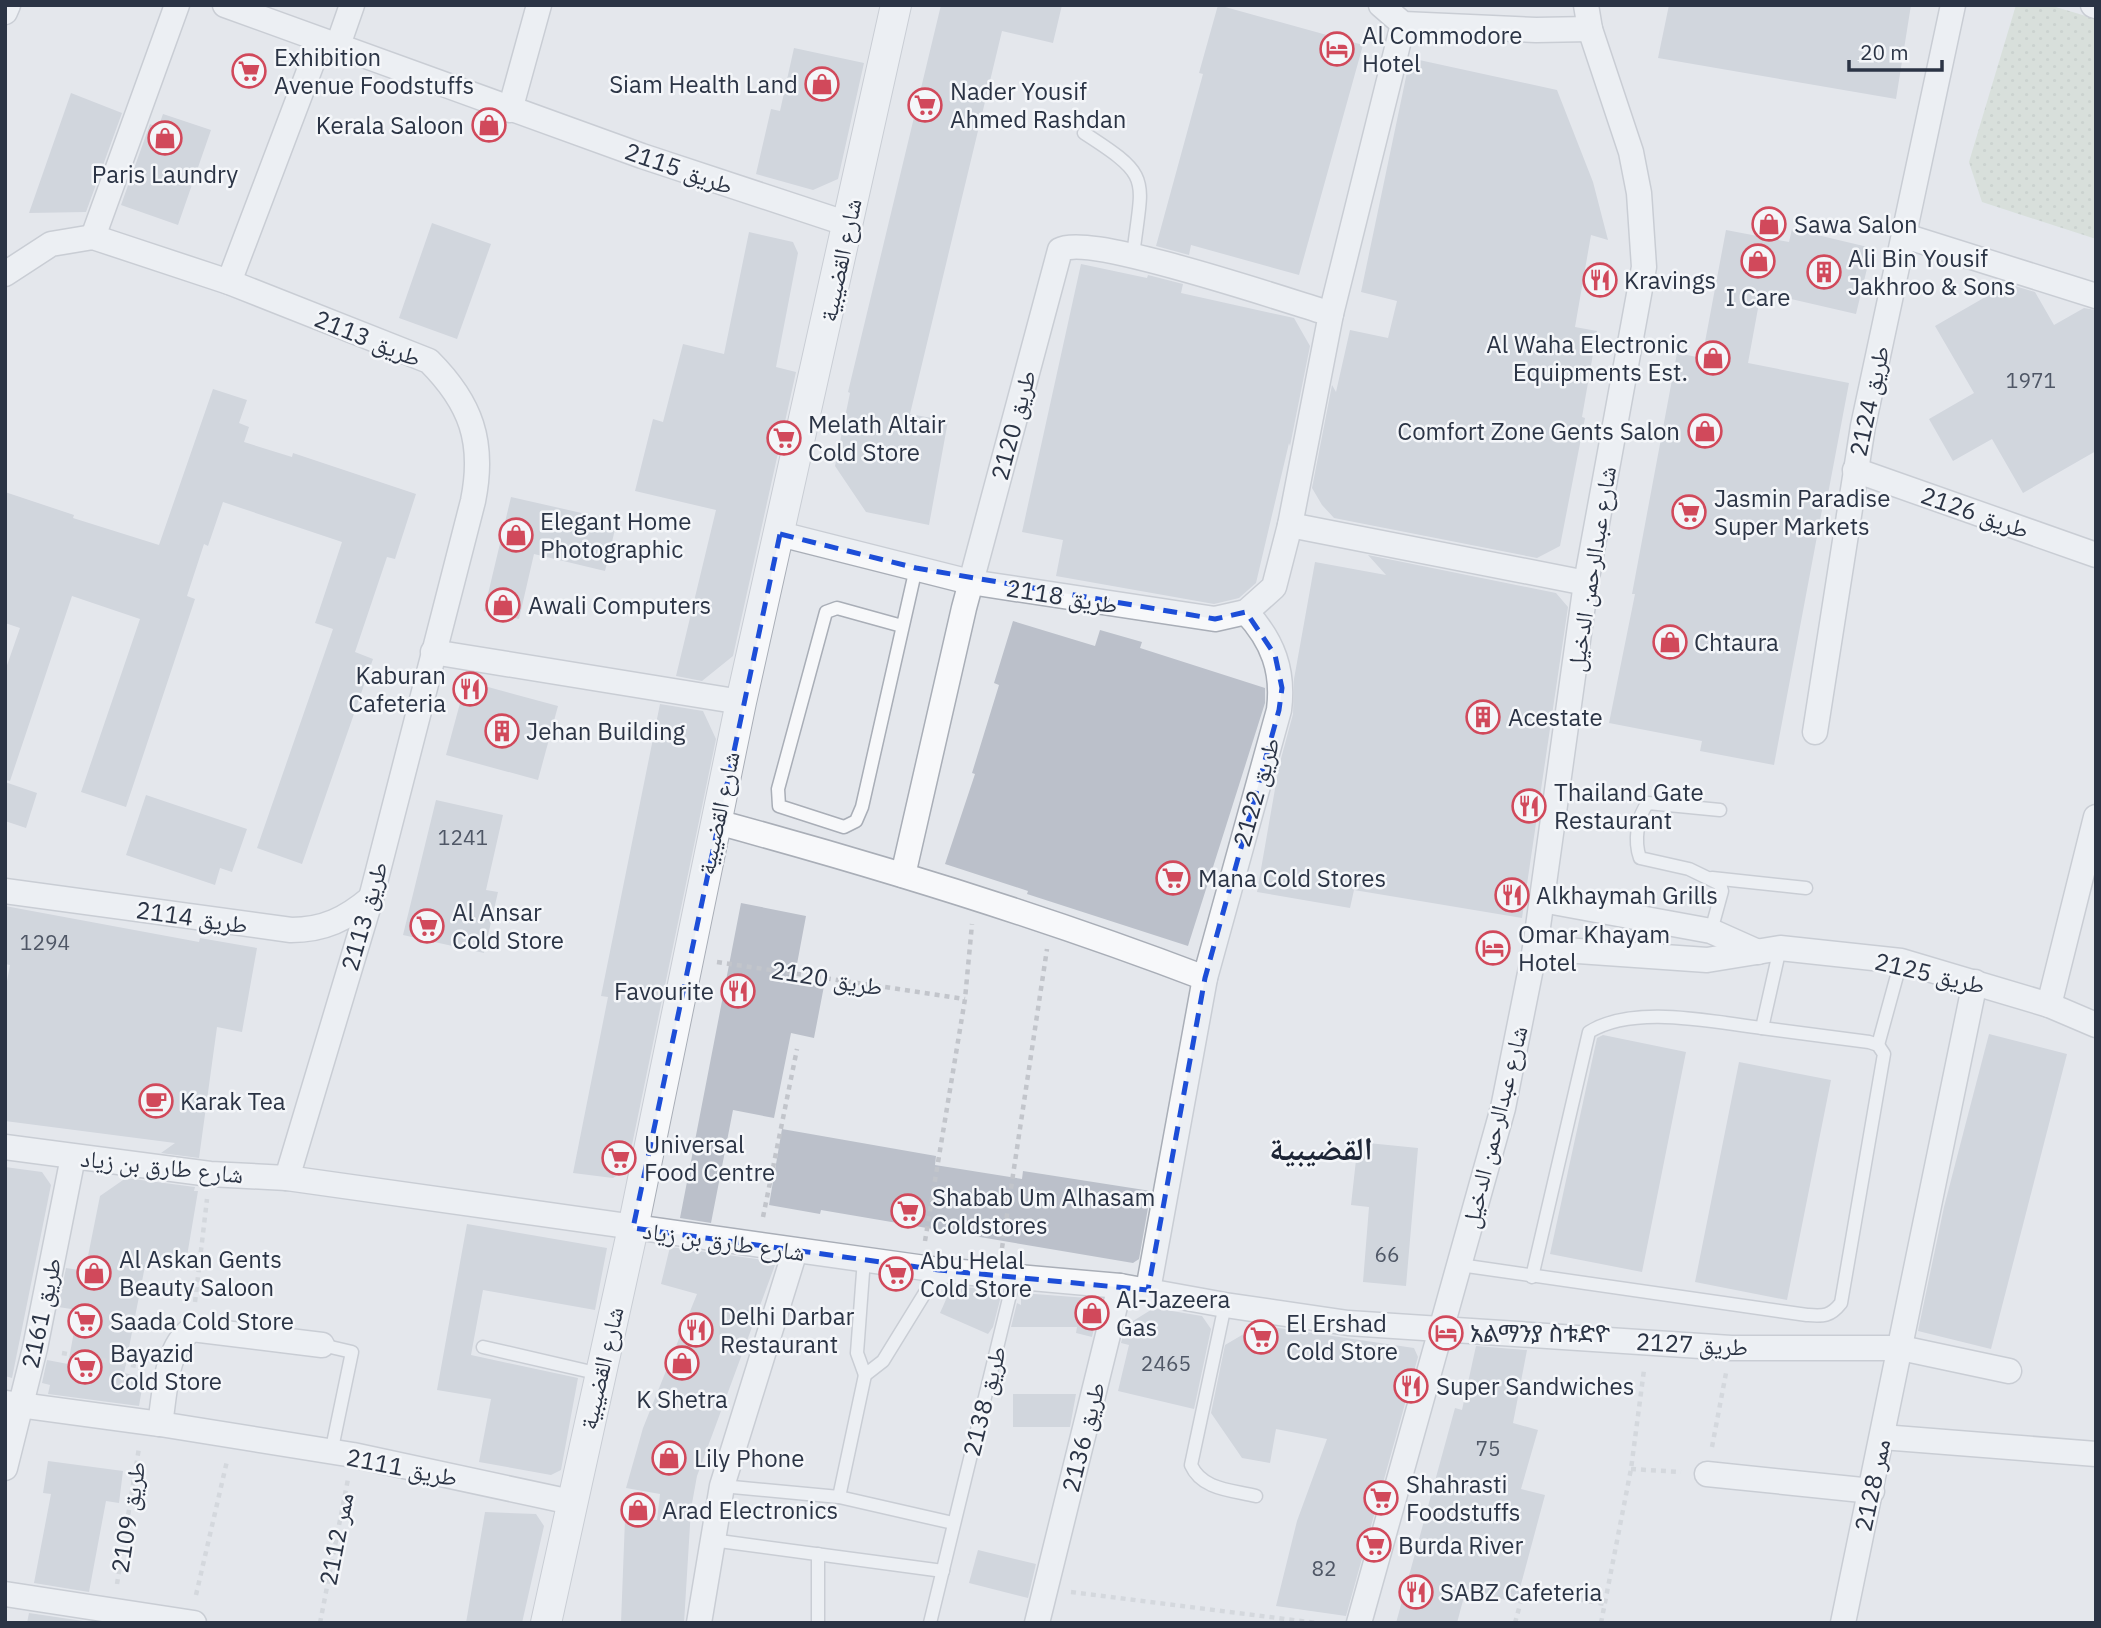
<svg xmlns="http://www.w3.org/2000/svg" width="2101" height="1628" font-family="'IBM Plex Sans','Noto Naskh Arabic','Noto Sans Ethiopic',sans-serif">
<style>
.park{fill:url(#park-dots)}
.building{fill:#bbc0ca}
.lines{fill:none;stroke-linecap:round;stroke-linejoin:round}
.service-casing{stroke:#a9aeb7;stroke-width:15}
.minor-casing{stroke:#a9aeb7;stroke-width:27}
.tertiary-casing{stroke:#a9aeb7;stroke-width:32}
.path{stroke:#c2c5cb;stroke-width:4.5;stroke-dasharray:5 5;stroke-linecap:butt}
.service{stroke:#f7f8fa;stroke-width:12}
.minor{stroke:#f7f8fa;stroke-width:24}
.tertiary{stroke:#f7f8fa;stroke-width:30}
.marked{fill:none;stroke:#1d4ed8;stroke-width:5;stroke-dasharray:14 9;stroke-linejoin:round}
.labels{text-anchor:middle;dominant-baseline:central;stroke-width:5;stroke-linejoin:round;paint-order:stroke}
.number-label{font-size:21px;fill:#4f5766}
.poi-label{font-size:24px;fill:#2b3445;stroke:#f4f6f9;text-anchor:start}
.street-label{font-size:24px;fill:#2b3445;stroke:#f4f6f9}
.district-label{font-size:32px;font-weight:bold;fill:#1d2536;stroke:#f4f6f9}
</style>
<defs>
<pattern id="park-dots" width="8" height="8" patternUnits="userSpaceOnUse" patternTransform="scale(1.75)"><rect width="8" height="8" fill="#c9d6c5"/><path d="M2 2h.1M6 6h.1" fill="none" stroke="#adb8ab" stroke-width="1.8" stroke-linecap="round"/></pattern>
</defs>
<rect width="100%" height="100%" fill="#e4e7ec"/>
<polygon class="park" points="2016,5 2049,5 2096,19 2096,239 1982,202 1969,162"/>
<g class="building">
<polygon points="941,5 1062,5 1053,43 1002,31 910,414 948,421 929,525 866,512 835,466 850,393 848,392"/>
<polygon points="1218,5 1363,45 1299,275 1191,245 1189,255 1156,246 1203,74 1199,73"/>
<polygon points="1669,5 1911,5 1896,99 1658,58"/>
<polygon points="794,48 864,63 838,179 813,190 756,174 771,109 780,111"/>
<polygon points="1410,58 1557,90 1593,182 1608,240 1591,235 1575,327 1597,331 1582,417 1585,418 1560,546 1537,558 1334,518 1322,505 1312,488 1332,385 1336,392 1350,330 1388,338 1397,301 1361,292"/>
<polygon points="71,93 122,113 86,212 29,213"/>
<polygon points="163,114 211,130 178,225 121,205 150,124 158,128"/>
<polygon points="432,223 491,244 457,339 399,318"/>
<polygon points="1792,229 1872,248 1856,314 1761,292 1748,363 1849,383 1828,494 1825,494 1774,765 1700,751 1702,741 1609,723 1635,594 1632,594 1677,353 1702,358 1726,230 1789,242"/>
<polygon points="749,232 793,242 798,253 776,367 796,372 733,656 702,681 676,676 716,510 635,491 653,419 663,422 683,344 724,354"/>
<polygon points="1081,264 1147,278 1148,275 1183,284 1181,293 1294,318 1310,346 1290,446 1289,443 1256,583 1239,598 1214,604 1056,576 1063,540 1022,532"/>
<polygon points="2008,284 2035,292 2054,325 2084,308 2096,310 2096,451 2023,493 1992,439 1953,461 1929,419 1974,393 1935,326"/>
<polygon points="213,389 247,400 239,423 249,427 244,442 292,457 293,453 416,494 395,559 387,557 355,652 373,659 302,864 257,848 333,629 315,623 342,542 223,502 208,546 204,544 187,596 195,599 126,807 81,792 140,619 72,596 10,781 5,780 5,671 20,628 5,623 5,492 74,515 73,518 159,545"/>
<polygon points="511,497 617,521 605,571 534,554 519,619 484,611"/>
<polygon points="1368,555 1556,593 1568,607 1522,918 1354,890 1350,908 1257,892 1279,766 1293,714 1294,679 1315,562 1386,575"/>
<polygon points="1013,621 1095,646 1100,630 1142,642 1140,648 1265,688 1265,703 1188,946 1027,894 1028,891 945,864 975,774 972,773 999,685 994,683"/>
<polygon points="466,681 558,706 538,780 446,755"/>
<polygon points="660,704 703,711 716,739 627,1169 613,1178 573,1173 608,997 601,996"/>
<polygon points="5,782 37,793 26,828 5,821"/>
<polygon points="146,795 247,829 232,872 220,868 215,885 126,855"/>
<polygon points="436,800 503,815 486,890 498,892 484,953 403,935"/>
<polygon points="741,903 806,916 794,980 824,986 814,1038 791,1033 774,1118 733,1110 711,1223 680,1218"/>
<polygon points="5,906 199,942 200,938 257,948 242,1032 217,1027 199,1158 161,1153 175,1143 5,1121 5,992 10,965 5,964"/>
<polygon points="1989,1034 2067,1054 1991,1349 1918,1331 1944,1207"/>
<polygon points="1603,1035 1686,1052 1642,1272 1550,1254 1597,1038"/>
<polygon points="1739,1062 1831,1080 1787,1300 1695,1282"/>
<polygon points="782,1129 936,1156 935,1165 1022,1179 1023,1171 1151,1191 1139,1259 1133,1263 821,1210 820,1214 769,1205"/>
<polygon points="1358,1142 1418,1148 1406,1286 1363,1282 1369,1207 1351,1205"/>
<polygon points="5,1167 42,1172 51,1185 12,1378 5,1376"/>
<polygon points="126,1178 195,1187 194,1191 198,1191 185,1268 146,1261 124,1373 144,1377 139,1406 48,1394 50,1385 42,1383 47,1360 68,1364 78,1310 58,1307 66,1268 85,1271 100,1196"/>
<polygon points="467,1224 607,1248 595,1310 483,1290 471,1355 578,1378 561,1470 551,1475 479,1462 491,1399 437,1390"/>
<polygon points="670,1247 764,1260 775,1265 697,1476 691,1509 684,1623 621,1623 625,1519 657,1520 660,1494 626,1488 643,1428 697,1294 661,1284"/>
<polygon points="952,1286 985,1289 1001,1296 993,1327 988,1334 940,1313"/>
<polygon points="1021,1293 1101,1299 1092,1337 1076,1333 1077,1327 1011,1327 1017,1303 1021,1305"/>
<polygon points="1154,1308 1202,1316 1211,1329 1194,1409 1118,1391 1129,1345 1121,1343 1125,1326"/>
<polygon points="1259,1325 1414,1348 1418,1357 1346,1616 1276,1606 1297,1521 1327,1439 1276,1429 1270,1463 1242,1458 1211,1413 1225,1345"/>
<polygon points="1476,1346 1527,1350 1513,1423 1538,1430 1521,1489 1545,1495 1516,1603 1466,1589 1457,1623 1396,1623 1455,1408 1462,1410"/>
<polygon points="1013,1394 1076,1394 1070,1427 1013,1427"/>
<polygon points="48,1461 123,1471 119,1503 106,1501 89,1592 34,1583 51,1494 43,1493"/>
<polygon points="485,1512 536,1514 544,1526 522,1623 466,1623"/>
<polygon points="978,1550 1036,1564 1028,1598 969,1583"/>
<polygon points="29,1613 83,1621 27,1623"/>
</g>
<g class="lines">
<defs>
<g id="service">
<path d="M1084,133C1154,178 1142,177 1133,256"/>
<polyline points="902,626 837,608 826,612 778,789 779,806 844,827 856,821 862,807 916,568"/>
<polyline points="1712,878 1806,888"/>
<path d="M1711,931L1722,891L1720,884L1689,869L1640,858C1634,842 1637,816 1648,803L1720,810"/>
<polyline points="1878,1045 1901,961"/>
<polyline points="864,1259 857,1353 865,1375 883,1361 939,1270"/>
<path d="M1460,1265L1807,1315C1823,1316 1830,1317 1841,1303L1884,1054L1878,1045L1869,1042L1762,1028L1780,948"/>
<path d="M1532,1277L1589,1032C1634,1004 1712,1022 1762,1028"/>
<path d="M1225,1305L1191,1465C1202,1490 1232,1490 1256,1496"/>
<polyline points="322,1345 352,1352 331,1453"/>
<polyline points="483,1347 600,1374"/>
<polyline points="722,1486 839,1497 953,1523"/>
<polyline points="839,1497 865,1375"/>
<polyline points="712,1540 943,1571"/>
<polyline points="818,1554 818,1623"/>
<polyline points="930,1623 1014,1278"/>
</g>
<g id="minor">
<polyline points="225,5 642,156 848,224"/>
<polyline points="1381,5 1403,24 1536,30 1590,29"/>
<polyline points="2093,5 2096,6"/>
<polyline points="5,12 8,5"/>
<polyline points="337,48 352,5"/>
<polyline points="510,110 539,5"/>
<polyline points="1905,236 2096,296"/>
<polyline points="93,237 177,5"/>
<path d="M5,274L51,244L93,237L229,282L429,361C471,403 485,442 473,501L371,898L287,1178"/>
<polyline points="229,282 320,42"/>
<polyline points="1855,470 2096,555"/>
<polyline points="1290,525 1586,583"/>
<polyline points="780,534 970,582 1215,619 1246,612 1274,587 1290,525 1331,314 1403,24"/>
<polyline points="433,652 741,702"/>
<polyline points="1815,732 1863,426 1953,5"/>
<path d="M717,822C883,867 1045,917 1205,978"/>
<path d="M903,875L964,608L1060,250C1089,233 1288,301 1331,314"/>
<path d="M5,891L291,930C324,930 346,919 371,898"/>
<polyline points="1542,900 1711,931 1758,952"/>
<polyline points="1535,948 1707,960 1780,948 1901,961 2049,1005 2096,1025"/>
<polyline points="2049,1005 2096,817"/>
<polyline points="5,1147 210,1174 287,1178 939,1270 1120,1286 1225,1305 1348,1323 1731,1348 1901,1348 2009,1371"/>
<path d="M1148,1290L1205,978L1279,710C1284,671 1273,641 1246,612"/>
<polyline points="5,1403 160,1424 353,1455 571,1502"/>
<path d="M160,1424C165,1394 165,1348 192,1329L322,1345"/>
<polyline points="1882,1437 2096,1454"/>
<polyline points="5,1468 35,1348 73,1157"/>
<polyline points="1707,1474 1872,1491"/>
<polyline points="5,1594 194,1623"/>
<polyline points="699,1623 722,1486 795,1251"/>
<polyline points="1037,1623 1120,1286"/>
<polyline points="1359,1623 1503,1108 1535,948 1586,583 1644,267 1639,193 1631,152 1590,29 1586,5"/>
<polyline points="1843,1623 1975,982"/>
</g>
<polyline id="tertiary" points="546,1623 633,1228 741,702 896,5"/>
</defs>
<use href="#service" class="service-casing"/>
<use href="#minor" class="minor-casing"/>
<use href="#tertiary" class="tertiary-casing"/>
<g class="path">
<polyline points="717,962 965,999"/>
<polyline points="763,1217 797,1049"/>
<polyline points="925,1241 965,999 972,924"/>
<polyline points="1002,1248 1047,949"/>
<polyline points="195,1302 207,1199"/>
<polyline points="62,1353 143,1367"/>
<polyline points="1712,1447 1726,1373"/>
<polyline points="1631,1469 1681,1472"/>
<polyline points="117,1584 139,1448"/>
<polyline points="1071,1592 1317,1623"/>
<polyline points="196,1595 227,1461"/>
<polyline points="320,1623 348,1479"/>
<polyline points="1515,1623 1524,1590 1605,1604"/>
<polyline points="1601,1623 1631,1469 1644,1370"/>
</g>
<use href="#service" class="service"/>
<use href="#minor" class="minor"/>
<use href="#tertiary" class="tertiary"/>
</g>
<path d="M0 0H2101V1628H0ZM780,534L916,568L1215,619L1246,612L1275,655L1282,688L1279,710L1205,978L1148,1290L939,1270L633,1228Z" fill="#e4e7ec" fill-opacity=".55" fill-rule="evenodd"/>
<path class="marked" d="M780,534L916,568L1215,619L1246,612L1275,655L1282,688L1279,710L1205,978L1148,1290L939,1270L633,1228Z"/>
<defs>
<symbol id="hotel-ring" viewBox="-11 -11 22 22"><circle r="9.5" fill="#f4f6f9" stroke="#d1495b" stroke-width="1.5"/><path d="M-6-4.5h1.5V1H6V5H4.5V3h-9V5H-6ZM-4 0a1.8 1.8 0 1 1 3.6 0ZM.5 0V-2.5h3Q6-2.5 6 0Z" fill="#d1495b"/></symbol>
<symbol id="supermarket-ring" viewBox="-11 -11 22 22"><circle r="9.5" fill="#f4f6f9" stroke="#d1495b" stroke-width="1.5"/><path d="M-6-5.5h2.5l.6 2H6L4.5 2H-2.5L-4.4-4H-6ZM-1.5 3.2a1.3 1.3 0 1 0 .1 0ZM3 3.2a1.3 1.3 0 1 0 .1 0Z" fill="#d1495b"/></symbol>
<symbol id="shop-ring" viewBox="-11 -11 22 22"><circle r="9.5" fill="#f4f6f9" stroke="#d1495b" stroke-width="1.5"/><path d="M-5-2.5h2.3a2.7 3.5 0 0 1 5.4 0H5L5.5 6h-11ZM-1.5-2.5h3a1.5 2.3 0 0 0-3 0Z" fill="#d1495b"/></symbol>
<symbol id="building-ring" viewBox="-11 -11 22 22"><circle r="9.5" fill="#f4f6f9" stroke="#d1495b" stroke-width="1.5"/><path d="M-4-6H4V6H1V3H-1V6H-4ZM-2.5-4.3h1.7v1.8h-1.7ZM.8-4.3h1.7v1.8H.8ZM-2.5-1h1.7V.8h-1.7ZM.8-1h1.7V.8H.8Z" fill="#d1495b"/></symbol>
<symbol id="restaurant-ring" viewBox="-11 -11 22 22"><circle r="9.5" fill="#f4f6f9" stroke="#d1495b" stroke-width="1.5"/><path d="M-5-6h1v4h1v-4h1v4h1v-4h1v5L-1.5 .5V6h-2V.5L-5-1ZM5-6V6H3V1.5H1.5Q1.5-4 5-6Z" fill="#d1495b"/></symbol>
<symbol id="cafe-ring" viewBox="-11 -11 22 22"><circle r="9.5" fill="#f4f6f9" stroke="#d1495b" stroke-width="1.5"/><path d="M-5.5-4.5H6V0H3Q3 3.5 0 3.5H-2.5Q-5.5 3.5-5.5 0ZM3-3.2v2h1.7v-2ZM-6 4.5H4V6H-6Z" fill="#d1495b"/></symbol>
</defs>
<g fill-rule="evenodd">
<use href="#hotel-ring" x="1318" y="30" width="38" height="38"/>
<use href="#supermarket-ring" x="230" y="52" width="38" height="38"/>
<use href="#shop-ring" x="803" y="65" width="38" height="38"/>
<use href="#supermarket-ring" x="906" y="86" width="38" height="38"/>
<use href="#shop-ring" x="470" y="106" width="38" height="38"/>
<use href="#shop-ring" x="146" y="119" width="38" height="38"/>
<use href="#shop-ring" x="1750" y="205" width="38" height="38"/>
<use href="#shop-ring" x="1739" y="242" width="38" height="38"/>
<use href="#building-ring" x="1805" y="253" width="38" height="38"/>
<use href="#restaurant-ring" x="1581" y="261" width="38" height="38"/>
<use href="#shop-ring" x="1694" y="339" width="38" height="38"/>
<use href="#shop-ring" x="1686" y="412" width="38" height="38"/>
<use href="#supermarket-ring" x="765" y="419" width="38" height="38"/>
<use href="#supermarket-ring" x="1670" y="493" width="38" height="38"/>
<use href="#shop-ring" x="497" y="516" width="38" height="38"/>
<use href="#shop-ring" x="484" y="586" width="38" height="38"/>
<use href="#shop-ring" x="1651" y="623" width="38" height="38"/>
<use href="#restaurant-ring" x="451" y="670" width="38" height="38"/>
<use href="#building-ring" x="1464" y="698" width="38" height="38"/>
<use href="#building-ring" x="483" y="712" width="38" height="38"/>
<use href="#restaurant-ring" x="1510" y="787" width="38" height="38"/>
<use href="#supermarket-ring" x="1154" y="859" width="38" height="38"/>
<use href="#restaurant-ring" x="1493" y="876" width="38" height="38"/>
<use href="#supermarket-ring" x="408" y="907" width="38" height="38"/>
<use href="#hotel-ring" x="1474" y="929" width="38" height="38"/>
<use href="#restaurant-ring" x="719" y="972" width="38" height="38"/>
<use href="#cafe-ring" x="137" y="1082" width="38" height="38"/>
<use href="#supermarket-ring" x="600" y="1139" width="38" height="38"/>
<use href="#supermarket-ring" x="889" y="1192" width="38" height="38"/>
<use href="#shop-ring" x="75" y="1254" width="38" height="38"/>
<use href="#supermarket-ring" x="877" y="1255" width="38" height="38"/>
<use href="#shop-ring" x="1073" y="1294" width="38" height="38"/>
<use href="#supermarket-ring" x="66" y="1302" width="38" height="38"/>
<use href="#restaurant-ring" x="677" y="1311" width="38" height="38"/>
<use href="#hotel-ring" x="1427" y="1314" width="38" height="38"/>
<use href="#supermarket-ring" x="1242" y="1318" width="38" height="38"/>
<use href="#shop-ring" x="663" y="1344" width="38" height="38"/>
<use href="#supermarket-ring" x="66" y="1348" width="38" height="38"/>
<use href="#restaurant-ring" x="1392" y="1367" width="38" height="38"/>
<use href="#shop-ring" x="650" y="1439" width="38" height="38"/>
<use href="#supermarket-ring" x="1362" y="1479" width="38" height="38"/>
<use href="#shop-ring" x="619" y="1491" width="38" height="38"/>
<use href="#supermarket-ring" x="1355" y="1526" width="38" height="38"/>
<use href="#restaurant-ring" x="1397" y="1573" width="38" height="38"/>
</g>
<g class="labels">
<g class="number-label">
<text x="2031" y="380">1971</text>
<text x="463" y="837">1241</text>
<text x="45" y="942">1294</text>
<text x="1387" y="1254">66</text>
<text x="1166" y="1363">2465</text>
<text x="1488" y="1448">75</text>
<text x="1324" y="1568">82</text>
</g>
<g class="poi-label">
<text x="1362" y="35">Al Commodore<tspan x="1362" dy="28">Hotel</tspan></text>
<text x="274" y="57">Exhibition<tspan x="274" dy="28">Avenue Foodstuffs</tspan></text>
<text x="798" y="84" text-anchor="end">Siam Health Land</text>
<text x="950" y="91">Nader Yousif<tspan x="950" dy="28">Ahmed Rashdan</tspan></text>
<text x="464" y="125" text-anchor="end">Kerala Saloon</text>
<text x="165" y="174" text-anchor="middle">Paris Laundry</text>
<text x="1794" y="224">Sawa Salon</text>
<text x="1848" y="258">Ali Bin Yousif<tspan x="1848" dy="28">Jakhroo &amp; Sons</tspan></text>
<text x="1624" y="280">Kravings</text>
<text x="1758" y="297" text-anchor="middle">I Care</text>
<text x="1688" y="344" text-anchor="end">Al Waha Electronic<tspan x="1688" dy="28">Equipments Est.</tspan></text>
<text x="808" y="424">Melath Altair<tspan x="808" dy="28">Cold Store</tspan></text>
<text x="1680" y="431" text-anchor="end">Comfort Zone Gents Salon</text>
<text x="1714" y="498">Jasmin Paradise<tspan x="1714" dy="28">Super Markets</tspan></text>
<text x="540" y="521">Elegant Home<tspan x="540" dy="28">Photographic</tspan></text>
<text x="528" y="605">Awali Computers</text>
<text x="1694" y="642">Chtaura</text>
<text x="446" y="675" text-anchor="end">Kaburan<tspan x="446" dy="28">Cafeteria</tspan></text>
<text x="1508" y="717">Acestate</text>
<text x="526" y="731">Jehan Building</text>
<text x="1554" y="792">Thailand Gate<tspan x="1554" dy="28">Restaurant</tspan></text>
<text x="1198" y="878">Mana Cold Stores</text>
<text x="1536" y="895">Alkhaymah Grills</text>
<text x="452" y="912">Al Ansar<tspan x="452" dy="28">Cold Store</tspan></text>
<text x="1518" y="934">Omar Khayam<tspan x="1518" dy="28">Hotel</tspan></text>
<text x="714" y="991" text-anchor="end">Favourite</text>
<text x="180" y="1101">Karak Tea</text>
<text x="644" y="1144">Universal<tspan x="644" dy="28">Food Centre</tspan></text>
<text x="932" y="1197">Shabab Um Alhasam<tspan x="932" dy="28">Coldstores</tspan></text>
<text x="119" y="1259">Al Askan Gents<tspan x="119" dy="28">Beauty Saloon</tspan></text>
<text x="920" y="1260">Abu Helal<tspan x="920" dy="28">Cold Store</tspan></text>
<text x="1116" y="1299">Al-Jazeera<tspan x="1116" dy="28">Gas</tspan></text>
<text x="720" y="1316">Delhi Darbar<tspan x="720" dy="28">Restaurant</tspan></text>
<text x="110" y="1321">Saada Cold Store</text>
<text x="1286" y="1323">El Ershad<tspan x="1286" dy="28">Cold Store</tspan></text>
<text x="1470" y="1333">አልማንያ ስቱድዮ</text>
<text x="110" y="1353">Bayazid<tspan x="110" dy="28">Cold Store</tspan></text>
<text x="1436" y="1386">Super Sandwiches</text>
<text x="682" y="1399" text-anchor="middle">K Shetra</text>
<text x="694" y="1458">Lily Phone</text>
<text x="1406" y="1484">Shahrasti<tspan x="1406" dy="28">Foodstuffs</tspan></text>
<text x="662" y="1510">Arad Electronics</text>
<text x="1398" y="1545">Burda River</text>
<text x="1440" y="1592">SABZ Cafeteria</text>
</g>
<g class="street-label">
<text transform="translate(679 168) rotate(19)">طريق 2115</text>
<text transform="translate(840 260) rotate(-78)">شارع القضيبية</text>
<text transform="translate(368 338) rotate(22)">طريق 2113</text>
<text transform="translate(1869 401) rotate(-78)">طريق 2124</text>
<text transform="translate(1013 425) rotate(-75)">طريق 2120</text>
<text transform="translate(1975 512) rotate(19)">طريق 2126</text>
<text transform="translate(1591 569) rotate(-81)">شارع عبدالرحمن الدخيل</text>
<text transform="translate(1062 596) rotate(9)">طريق 2118</text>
<text transform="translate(1256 792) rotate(-74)">طريق 2122</text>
<text transform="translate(718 813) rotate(-78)">شارع القضيبية</text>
<text transform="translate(364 916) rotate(-74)">طريق 2113</text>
<text transform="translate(192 917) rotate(8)">طريق 2114</text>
<text transform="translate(1930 973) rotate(13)">طريق 2125</text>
<text transform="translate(827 978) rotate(9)">طريق 2120</text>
<text transform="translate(1494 1127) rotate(-76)">شارع عبدالرحمن الدخيل</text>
<text transform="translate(162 1166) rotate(6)">شارع طارق بن زياد</text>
<text transform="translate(724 1241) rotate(8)">شارع طارق بن زياد</text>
<text transform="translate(41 1313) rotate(-78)">طريق 2161</text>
<text transform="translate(1692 1344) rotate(3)">طريق 2127</text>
<text transform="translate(601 1368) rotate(-77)">شارع القضيبية</text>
<text transform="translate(984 1401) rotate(-76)">طريق 2138</text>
<text transform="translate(1083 1437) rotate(-76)">طريق 2136</text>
<text transform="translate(402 1467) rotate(11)">طريق 2111</text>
<text transform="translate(1872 1485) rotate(-78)">ممر 2128</text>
<text transform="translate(128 1517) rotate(-81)">طريق 2109</text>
<text transform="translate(336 1539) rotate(-79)">ممر 2112</text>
</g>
<g class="district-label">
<text x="1321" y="1148">القضيبية</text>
</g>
</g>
<rect width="2101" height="1628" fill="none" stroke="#2b3445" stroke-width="14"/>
<path d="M1849 60v10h93v-10" fill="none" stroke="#2b3445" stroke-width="3.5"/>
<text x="1860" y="60" font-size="21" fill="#2b3445" stroke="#f4f6f9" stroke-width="5" paint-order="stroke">20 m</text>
</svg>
